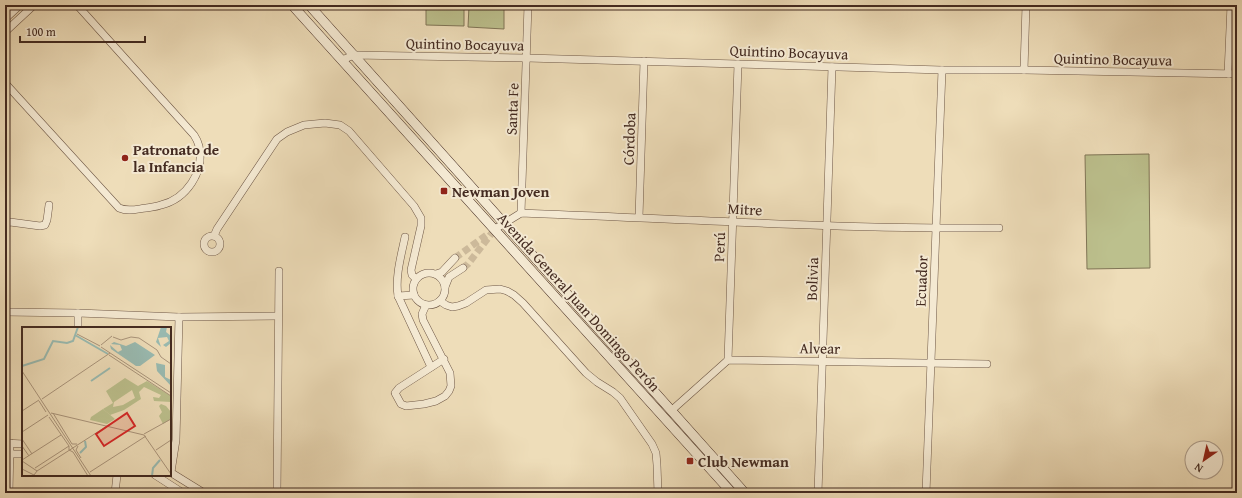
<svg xmlns="http://www.w3.org/2000/svg" width="1242" height="498" font-family="'Gentium Book Plus',serif">
<style>
.grass{fill:#bcc08d;stroke:#807556}
.lines{fill:none;stroke-linecap:round;stroke-linejoin:round}
.street-tunnel{stroke:#ccb99a;stroke-width:7;stroke-dasharray:7 3.5;stroke-linecap:butt}
.street-casing{stroke:#6e5746;stroke-width:8}
.secondary-casing{stroke:#432a20;stroke-width:10}
.street{stroke:#f4e9d2;stroke-width:7}
.secondary{stroke:#f4e9d2;stroke-width:9}
.poi-dot{fill:#8f2418;stroke:#f4e9d2;stroke-width:1.5}
.labels{text-anchor:middle;dominant-baseline:central;stroke-width:4;stroke-linejoin:round;paint-order:stroke}
.street-label{font-size:15px;fill:#432a20;stroke:#f4e9d2}
.poi-label{font-size:15px;font-weight:bold;fill:#432a20;stroke:#f4e9d2;text-anchor:start}
.inset-river{fill:none;stroke:#99bbb2;stroke-width:2}
.inset-road{fill:none;stroke:#aa957c;stroke-width:1}
.view{fill:#d62828;fill-opacity:0.15;stroke:#d62828;stroke-width:2}
.inset-edge{fill:none;stroke:#432a20;stroke-width:2}
</style>
<rect width="100%" height="100%" fill="#eeddb9"/>
<filter id="stains"><feTurbulence type="fractalNoise" baseFrequency=".005" numOctaves="4"/><feColorMatrix values="0 0 0 0 .2 0 0 0 0 .09 0 0 0 0 .02 0 0 0 .5 -.17"/></filter>
<radialGradient id="worn" r=".72"><stop offset=".6" stop-color="#630" stop-opacity="0"/><stop offset="1" stop-color="#630" stop-opacity=".3"/></radialGradient>
<g class="grass">
<polygon points="426,6 464,7 464,26 426,25"/>
<polygon points="469,6 504,7 504,29 468,27"/>
<polygon points="1149,154 1150,268 1087,269 1085,155"/>
</g>
<g class="lines">
<g class="street-tunnel">
<polyline points="455,258 488,234"/>
<polyline points="463,268 468,264 495,229"/>
</g>
<defs>
<g id="street">
<polyline points="5,19 20,5"/>
<polyline points="5,32 34,5"/>
<polyline points="342,60 354,55 527,58 942,70 1024,70 1237,74"/>
<polyline points="1024,70 1026,5"/>
<polyline points="1228,74 1231,5"/>
<path d="M5,83L119,208C128,212 137,209 146,208C151,207 156,207 161,205C186,199 205,172 199,146C198,142 196,138 194,135L77,5"/>
<polyline points="521,213 528,5"/>
<polyline points="639,217 644,61"/>
<polyline points="5,223 10,222 40,226 45,225 47,220 49,205"/>
<path d="M495,229L521,213C680,219 840,229 999,228"/>
<circle cx="212" cy="244" r="8"/>
<polyline points="214,236 217,229 277,139 287,132 304,125 325,123 340,125 349,131 414,206 421,218 421,226 411,270 412,275 416,279"/>
<path d="M405,237C401,256 395,277 398,296L431,367"/>
<circle cx="429" cy="289" r="16"/>
<polyline points="436,274 442,272 455,258"/>
<polyline points="445,287 449,277 463,268"/>
<polyline points="398,296 414,295"/>
<polyline points="440,301 446,305 452,307 458,306 466,303 486,290 500,289 507,291 514,295 523,303 586,373 597,382 613,392 620,398 652,444 656,453 657,465 658,493"/>
<polyline points="426,305 422,314 423,320 450,373 451,386 449,391 445,396 436,401 424,404 406,406 401,404 395,393 399,388 444,359"/>
<polyline points="5,312 78,313 179,317 278,316"/>
<polyline points="78,328 78,313"/>
<polyline points="728,360 738,64"/>
<polyline points="672,410 728,360 987,364"/>
<polyline points="5,443 23,444"/>
<polyline points="5,454 23,454"/>
<polyline points="170,472 204,493"/>
<polyline points="171,472 176,440 179,317"/>
<polyline points="155,475 183,493"/>
<polyline points="9,493 10,443"/>
<polyline points="115,493 117,475"/>
<polyline points="277,493 279,271"/>
<polyline points="818,493 832,67"/>
<polyline points="926,493 942,70"/>
</g>
<g id="secondary">
<polyline points="292,5 732,493"/>
<polyline points="309,5 745,493"/>
</g>
</defs>
<use href="#street" class="street-casing"/>
<use href="#secondary" class="secondary-casing"/>
<use href="#street" class="street"/>
<use href="#secondary" class="secondary"/>
</g>
<g class="poi-dot">
<circle cx="125" cy="158" r="4"/>
<rect x="440" y="187" width="8" height="8" rx="2"/>
<rect x="686" y="457" width="8" height="8" rx="2"/>
</g>
<g class="labels">
<g class="street-label">
<text transform="translate(465 44) rotate(1)">Quintino Bocayuva</text>
<text transform="translate(789 52) rotate(2)">Quintino Bocayuva</text>
<text transform="translate(1113 59) rotate(1)">Quintino Bocayuva</text>
<text transform="translate(512 109) rotate(-88)">Santa Fe</text>
<text transform="translate(629 139) rotate(-88)">Córdoba</text>
<text transform="translate(745 209) rotate(3)">Mitre</text>
<text transform="translate(719 247) rotate(-88)">Perú</text>
<text transform="translate(812 279) rotate(-88)">Bolivia</text>
<text transform="translate(921 281) rotate(-88)">Ecuador</text>
<text transform="translate(579 302) rotate(48)">Avenida General Juan Domingo Perón</text>
<text transform="translate(820 348) rotate(1)">Alvear</text>
</g>
<g class="poi-label">
<text x="133" y="149">Patronato de<tspan x="133" dy="17">la Infancia</tspan></text>
<text x="452" y="191">Newman Joven</text>
<text x="698" y="461">Club Newman</text>
</g>
</g>
<g transform="translate(22 327)">
<rect width="149" height="149" fill="#eeddb9"/>
<path d="M103,51L116,59L125,54L149,69V75L132,74L131,70L137,71L139,68L122,60L117,65L119,72L102,83L88,88L81,82L91,76L84,64ZM110,63L113,71L101,78L91,80L92,75Z" fill="#bcc08d" fill-rule="evenodd"/>
<path d="M139,77L144,79L149,85V92L141,97L137,89L140,85L137,79ZM81,82L93,92L85,97L68,93L69,90Z" fill="#bcc08d"/>
<path d="M139,0H145L144,5L149,9V16L144,20L141,18L147,14L145,10L136,11L139,20L134,15ZM92,15L104,19L113,15L133,28L118,39H114L89,22L88,18L96,25L100,23L98,18L89,17ZM134,36L143,38V50L149,53V59L135,44Z" fill="#99bbb2"/>
<path class="inset-river" d="M53,8L86,27M0,39L22,32L31,14L45,16L51,14L56,0M69,54L88,41M58,126L64,120L63,114M130,149L131,141L138,133"/>
<path class="inset-road" d="M55,7L78,19M91,10L99,13L109,10L117,11M117,11L135,23L139,30L149,37M79,18L90,9M79,20L149,66M87,28L149,69M0,44L69,149M20,72L88,26M17,74L24,85M0,84L17,73M29,86L122,108L149,147M31,86L50,117H55M27,90L47,119V123L51,125L66,149M0,105L26,88M122,107L149,92M0,112L10,127M0,119L7,129M56,119L54,123L59,131M134,123L149,113M0,133L39,108M0,134L15,144M13,141L47,119M0,142L12,148L15,144M15,144L85,99M68,145L124,109"/>
<path class="view" d="M105,86L113,99L82,119L74,107Z"/>
<rect width="149" height="149" class="inset-edge"/>
</g>
<rect width="1242" height="498" fill="none" stroke="#eeddb9" stroke-width="20"/>
<rect x="6" y="6" width="1230" height="486" fill="none" stroke="#432a20" stroke-width="2"/>
<rect x="10" y="10" width="1222" height="478" fill="none" stroke="#432a20"/>
<g transform="translate(1204 460) rotate(214)"><circle r="19" fill="#f4e9d2" stroke="#ad9d8b"/>
<path d="M0-3L7 15L0 10L-7 15Z" fill="#8f2418"/>
<text y="-6" font-size="11" font-weight="bold" text-anchor="middle" fill="#432a20">N</text>
</g>
<path d="M20 36v6h125v-6" fill="none" stroke="#432a20" stroke-width="2"/>
<text x="26" y="36" font-size="12" fill="#432a20" stroke="#f4e9d2" stroke-width="3" paint-order="stroke">100 m</text>
<rect width="100%" height="100%" filter="url(#stains)"/>
<rect width="100%" height="100%" fill="url(#worn)"/>
</svg>
